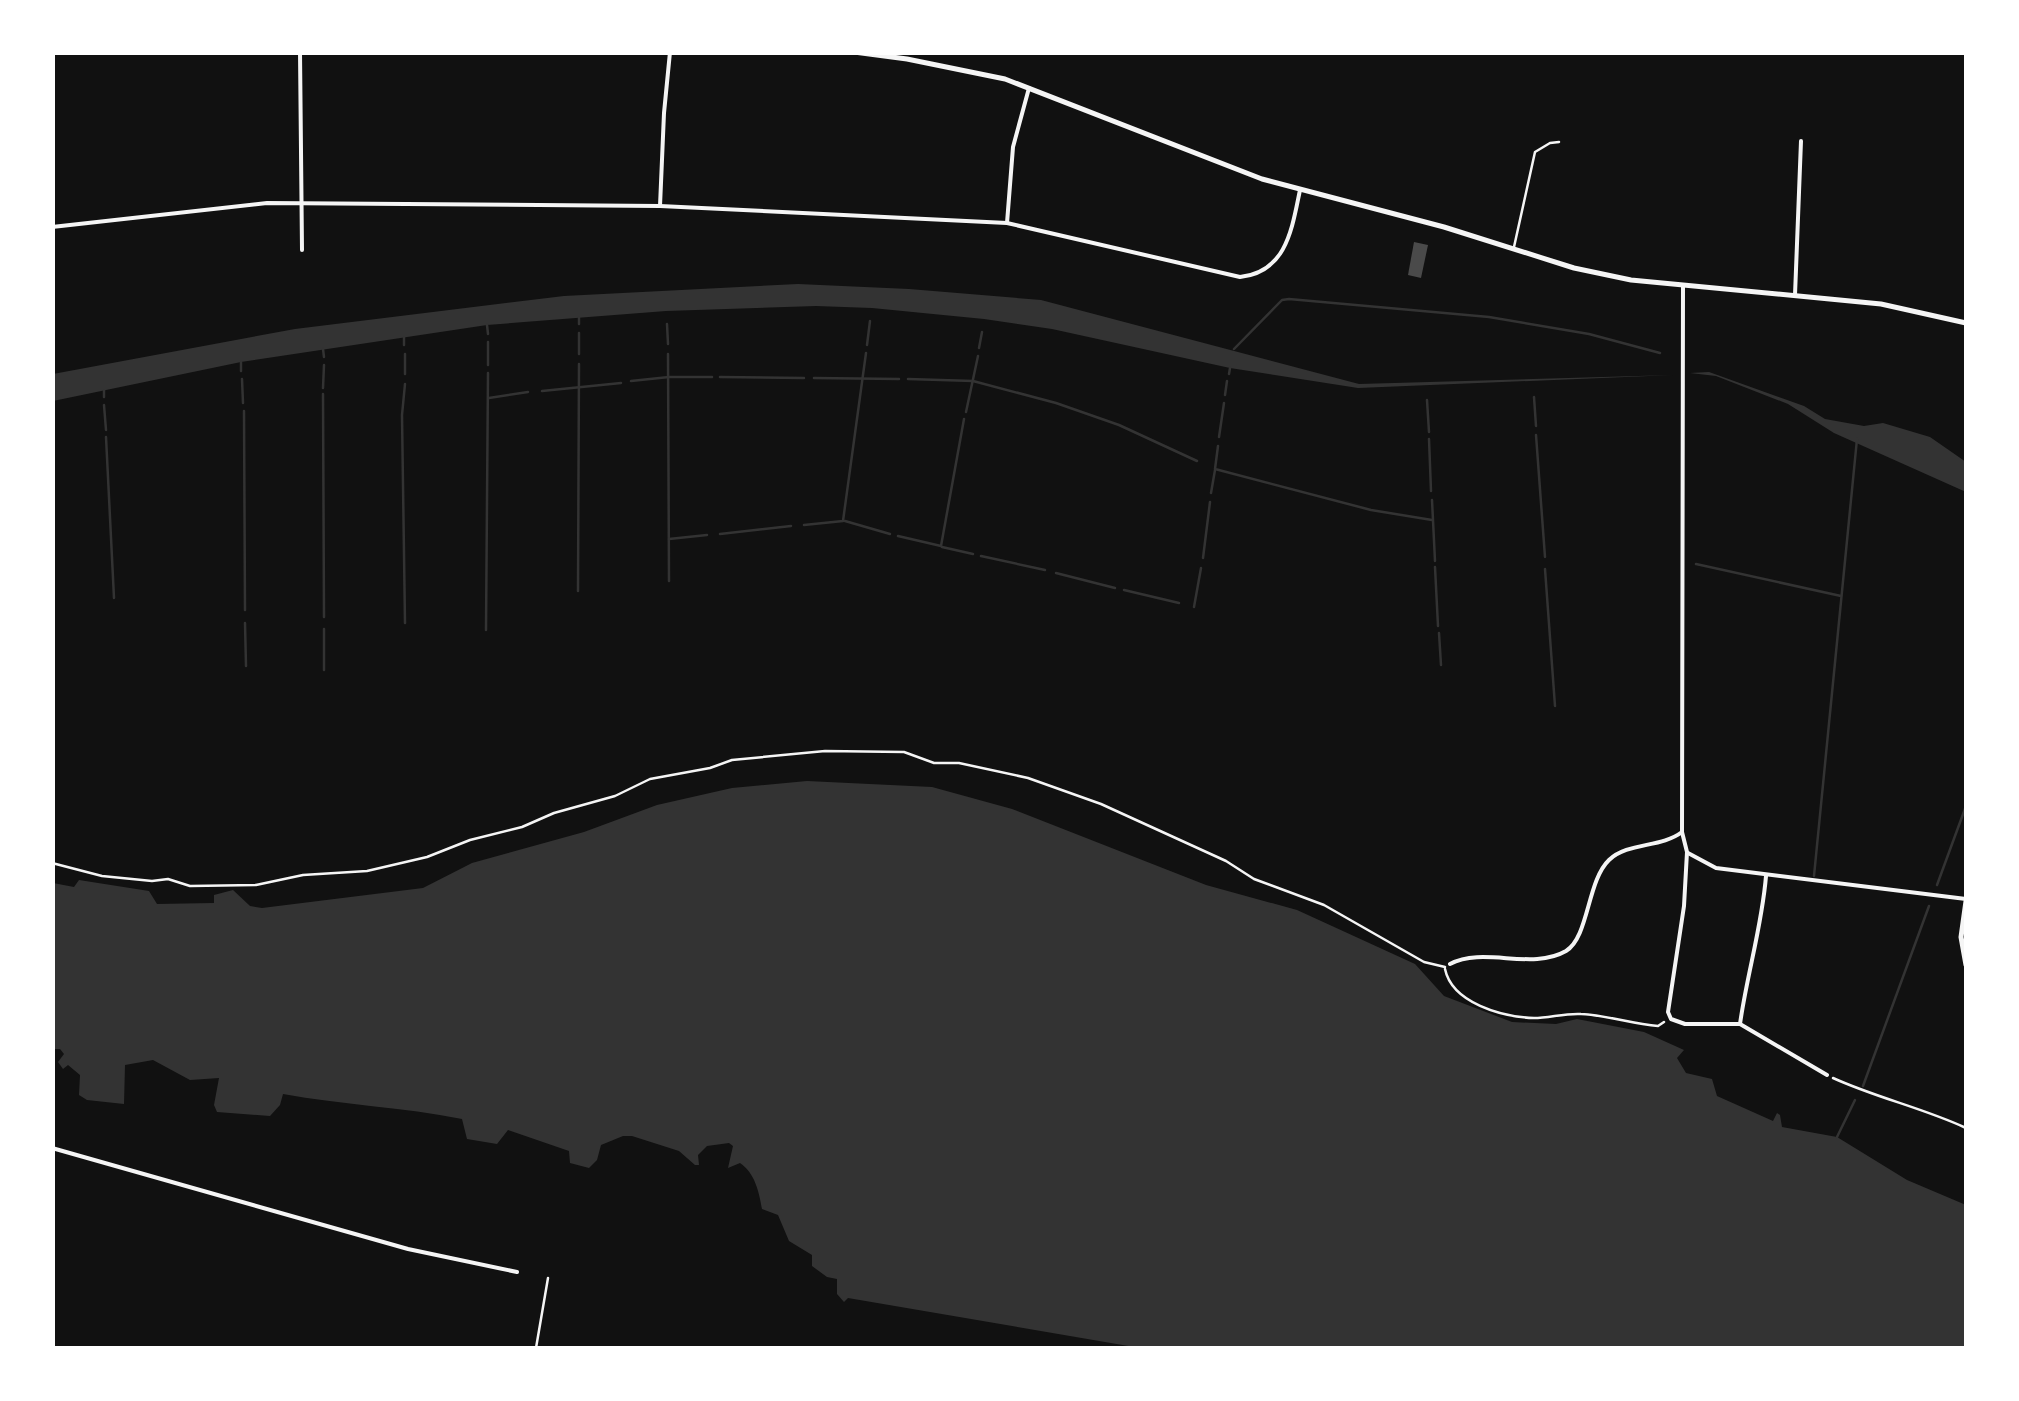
<svg xmlns="http://www.w3.org/2000/svg" width="2019" height="1401" font-family="'Sofia Sans Condensed',sans-serif">
<style>
.water{fill:#333}
.lines{fill:none;stroke-linecap:round;stroke-linejoin:round}
.stream{stroke:#333;stroke-width:2.5}
.building{fill:#4a4a4a}
.path{stroke:#f5f5f5;stroke-width:2.5}
.service{stroke:#f5f5f5;stroke-width:2.5}
.minor{stroke:#f5f5f5;stroke-width:4}
.tertiary{stroke:#f5f5f5;stroke-width:5}
</style>
<rect width="100%" height="100%" fill="#111"/>
<g class="water">
<polygon points="798,284 909,289 1041,300 1359,384 1673,375 1358,388 1230,368 1052,329 984,319 872,308 816,306 666,311 487,325 241,362 53,401 53,374 295,329 564,296"/>
<polygon points="1709,372 1804,406 1825,419 1864,426 1883,423 1930,437 1966,462 1966,492 1834,433 1788,404 1716,376 1690,373"/>
<path d="M807,781L932,787L1012,809L1206,885L1297,910L1415,964L1444,996L1512,1022L1556,1024L1577,1019L1644,1032L1684,1050L1677,1058L1686,1073L1712,1079L1717,1096L1773,1121L1777,1113L1780,1115L1782,1127L1837,1137L1907,1180L1966,1205V1348H1140L848,1298L844,1302L837,1294V1279L827,1277L812,1266V1255L789,1241L778,1215L762,1209C759,1192 755,1173 740,1163L728,1168L733,1146L729,1143L707,1146L698,1155L699,1165H695L679,1151L632,1136H623L601,1145L597,1160L589,1168L570,1163L569,1151L508,1130L497,1144L467,1139L462,1119C403,1107 342,1105 283,1094L280,1105L270,1116L217,1112L214,1105L219,1078L190,1080L153,1060L125,1065L124,1104L87,1100L79,1095L80,1075L68,1065L63,1069L58,1062L64,1054L60,1049H53V883L74,887L79,880L149,891L157,904L214,903V895L233,890L250,906L262,908L423,888L472,863L584,832L657,805L732,788Z"/>
</g>
<g class="lines">
<g class="stream">
<polyline points="579,317 579,324"/>
<polyline points="667,324 668,344"/>
<polyline points="487,325 488,334"/>
<polyline points="404,337 404,345"/>
<polyline points="867,345 870,321"/>
<polyline points="979,348 982,332"/>
<polyline points="323,349 324,357"/>
<polyline points="1234,349 1282,300 1289,299 1489,317 1589,334 1660,353"/>
<polyline points="405,354 405,374"/>
<polyline points="579,354 579,333"/>
<polyline points="668,354 669,581"/>
<polyline points="241,362 241,371"/>
<polyline points="488,365 488,342"/>
<polyline points="1229,374 1230,368"/>
<polyline points="720,377 804,378"/>
<polyline points="814,378 899,379"/>
<polyline points="242,379 243,403"/>
<polyline points="908,379 973,381 1056,403 1119,425 1197,461"/>
<polyline points="631,381 669,377 712,377"/>
<polyline points="405,384 402,415 405,623"/>
<polyline points="323,388 324,365"/>
<polyline points="104,390 104,397"/>
<polyline points="542,391 621,383"/>
<polyline points="323,394 324,617"/>
<polyline points="1225,395 1227,381"/>
<polyline points="1534,397 1536,426"/>
<polyline points="489,398 528,392"/>
<polyline points="1427,400 1429,432"/>
<polyline points="104,405 106,430"/>
<polyline points="244,411 245,610"/>
<polyline points="966,412 978,356"/>
<polyline points="1536,435 1545,557"/>
<polyline points="106,437 114,598"/>
<polyline points="1219,437 1224,403"/>
<polyline points="1429,439 1431,491"/>
<polyline points="1218,446 1215,469 1371,510 1432,520"/>
<polyline points="1211,493 1215,470"/>
<polyline points="1432,500 1435,561"/>
<polyline points="845,521 890,534"/>
<polyline points="804,525 843,521 866,353"/>
<polyline points="720,534 791,526"/>
<polyline points="898,536 941,546 964,419"/>
<polyline points="669,539 707,535"/>
<polyline points="942,547 973,554"/>
<polyline points="981,556 1045,570"/>
<polyline points="1203,558 1210,502"/>
<polyline points="1696,564 1841,596"/>
<polyline points="1435,567 1438,626"/>
<polyline points="1545,569 1555,706"/>
<polyline points="1056,573 1115,588"/>
<polyline points="1124,590 1179,603"/>
<polyline points="578,591 579,364"/>
<polyline points="1194,607 1201,568"/>
<polyline points="245,623 246,666"/>
<polyline points="486,630 488,373"/>
<polyline points="1439,633 1441,665"/>
<polyline points="324,670 324,629"/>
<polyline points="1814,876 1857,439"/>
<polyline points="1937,885 1966,806"/>
<polyline points="1863,1086 1929,906"/>
<polyline points="1837,1137 1855,1100"/>
</g>
</g>
<polygon class="building" points="1414,242 1428,245 1421,278 1408,275"/>
<g class="lines">
<g class="path">
<polyline points="52,863 102,876 152,881 168,879 190,886 256,885 303,875 367,871 427,857 470,840 522,827 554,813 615,796 650,779 710,768 732,760 825,751 904,752 934,763 959,763 1028,778 1101,804 1226,861 1254,879 1324,905 1424,962 1445,967"/>
<path d="M1445,969C1452,1003 1502,1017 1534,1018C1549,1018 1565,1013 1581,1014C1606,1015 1632,1024 1658,1026L1664,1022"/>
<path d="M1833,1078C1877,1098 1923,1108 1966,1128"/>
</g>
<g class="service">
<polyline points="1514,247 1535,152 1550,143 1559,142"/>
<polyline points="536,1348 548,1278"/>
</g>
<g class="minor">
<polyline points="300,52 302,250"/>
<polyline points="660,206 664,113 670,52"/>
<polyline points="1007,223 1013,147 1029,88"/>
<path d="M52,227L267,203L660,206L1007,223L1240,277C1287,272 1292,228 1300,190"/>
<polyline points="1683,285 1682,832 1687,852 1684,906 1668,1012 1671,1019 1685,1024 1740,1024 1827,1075"/>
<polyline points="1795,295 1801,141"/>
<polyline points="1688,853 1716,868 1966,899"/>
<path d="M1450,964C1484,946 1531,971 1566,951C1589,937 1587,881 1609,860C1628,842 1661,848 1682,832"/>
<path d="M1740,1024C1747,974 1762,926 1766,876"/>
<polyline points="52,1148 408,1249 517,1272"/>
</g>
<g class="tertiary">
<polyline points="854,52 907,59 1005,79 1262,179 1444,227 1574,268 1631,280 1881,304 1966,323"/>
<polyline points="1966,901 1961,937 1966,965"/>
</g>
</g>
<rect width="2019" height="1401" fill="none" stroke="#ffffff" stroke-width="110"/>
</svg>
